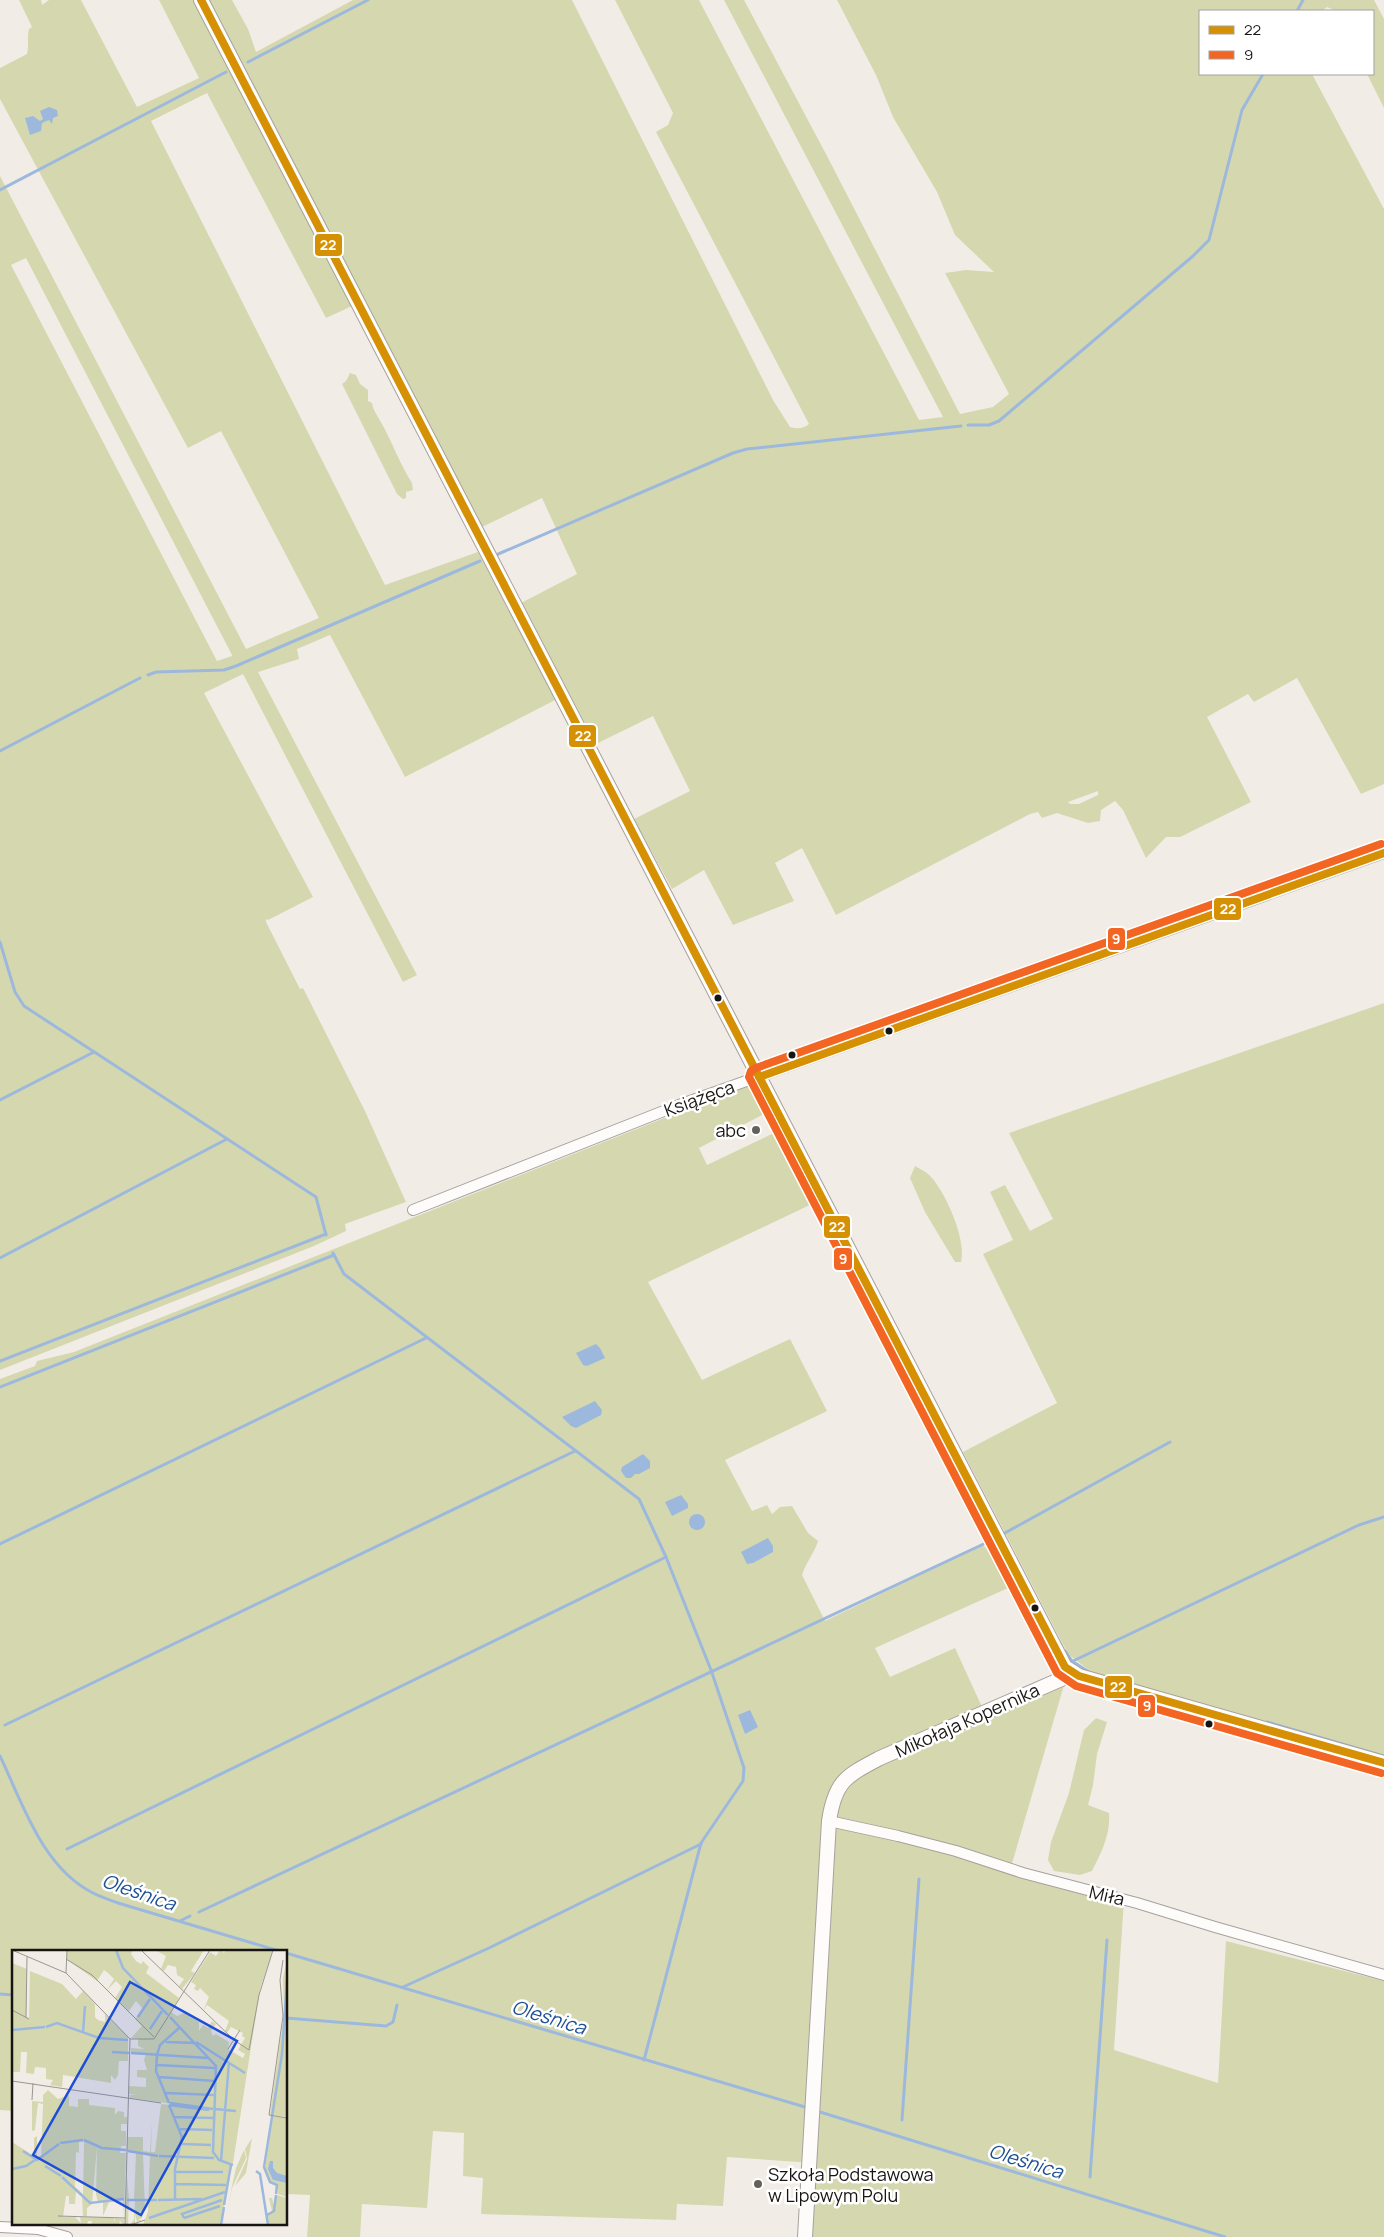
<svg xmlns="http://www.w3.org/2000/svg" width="1384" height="2237" font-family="Manrope,sans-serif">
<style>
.green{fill:#d5d8ae;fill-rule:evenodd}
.water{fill:#9db8dd}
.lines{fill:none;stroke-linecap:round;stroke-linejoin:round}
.stream{stroke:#9db8dd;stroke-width:3}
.street-casing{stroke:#a6a19d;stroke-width:12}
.secondary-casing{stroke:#a6a19d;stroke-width:16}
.street{stroke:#fdfcfb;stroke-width:10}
.secondary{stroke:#fdfcfb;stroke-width:14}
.bus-1-casing{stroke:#fff;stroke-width:11}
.bus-2-casing{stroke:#fff;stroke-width:11}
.bus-1{stroke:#d69003;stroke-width:8}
.bus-2{stroke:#f26522;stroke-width:8}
.bus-dot{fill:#181411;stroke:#fff;stroke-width:2}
.poi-dot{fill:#64605c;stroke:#fff;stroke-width:2}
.labels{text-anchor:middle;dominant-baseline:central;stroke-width:5;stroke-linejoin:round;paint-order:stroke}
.street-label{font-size:18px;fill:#181411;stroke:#fff}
.poi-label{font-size:18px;fill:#181411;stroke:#fff;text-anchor:end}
.water-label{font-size:19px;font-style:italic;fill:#1d5094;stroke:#fff}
.inset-river{fill:none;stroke:#9db8dd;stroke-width:2.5}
.inset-road{fill:none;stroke:#9b9691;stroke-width:1}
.view{fill:#1d4ed8;fill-opacity:0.15;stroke:#1d4ed8;stroke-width:2.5}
.inset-edge{fill:none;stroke:#181411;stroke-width:2.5}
.line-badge{stroke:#fff;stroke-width:2}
.badge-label{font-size:14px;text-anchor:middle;font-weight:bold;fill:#fff}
</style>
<rect width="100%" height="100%" fill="#f2ece7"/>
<g class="green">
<path d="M19,0H41L42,5L49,0H81L137,107L199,78L159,0H194L352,306L326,318L207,93L151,121L385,585L478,552L559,698L405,777L330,635L297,649L299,659L258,672L417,975L403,982L243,674L204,693L313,897L268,920L266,919V922L300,989L303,988L364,1109L406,1202L345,1224L346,1231L314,1246L0,1370V176L246,649L319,618L221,431L188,448L0,99V68L27,54C29,46 27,36 29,29L32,27ZM26,258L232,655V656L217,661L11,265Z"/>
<path d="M206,0H232L248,29L256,52L353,0H572L773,400L790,427C797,429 803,429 809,424L656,132L668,125L673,113L615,0H699L919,420L943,417L724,0H744L827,156L960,414L993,407L1009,394L945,273L966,270L994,272L955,235L937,192L893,117L876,75L837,0H1374L1384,19V108L1367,74H1373V11H1336L1327,7L1322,11H1200V74H1312L1384,209V784L1361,794L1297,678L1254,702L1248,694L1207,717L1251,802L1180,837H1166L1146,858L1123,810L1115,801L1101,810L1100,821L1088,823L1057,813L1042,818L1038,812L1030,814L836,915L802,848L775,863L794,901L733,925L704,870L672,889L634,819L690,791L653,716L596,744L521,603L577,574L542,498L480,528L240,60L233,51ZM1098,791V795L1079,804H1070L1068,802Z"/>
<path d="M350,373L356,375L360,384L368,390V401L372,403C373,411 378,416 382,424C392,442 400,464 412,483L413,490L406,492V498L403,499L397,494L342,384L346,381Z"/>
<polygon points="1384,1003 1384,1759 1098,1677 1068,1654 963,1452 1057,1403 983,1254 1013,1240 990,1192 1005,1185 1030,1231 1053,1219 1009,1133"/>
<path d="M745,1086L756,1088L768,1112L699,1148L707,1165L778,1131L814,1203L648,1282L702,1380L790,1339L827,1411L725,1460L752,1511L767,1505L772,1514L780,1507L792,1506L808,1533L818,1541C814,1554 806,1562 802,1575L825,1621L982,1545L988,1549L1008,1588L875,1648L890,1677L955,1648L982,1707L1064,1685L1011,1867L1124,1900L1114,2050L1218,2083L1226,1941L1384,1981V2237H811L814,2163L727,2157L723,2206L677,2204L676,2220L481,2214L483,2178L463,2176L464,2133L433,2131L427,2208L362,2204L360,2237H307L310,2195L286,2194V1951H14V2111L0,2110V1379L35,1366L37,1361L74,1352Z"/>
<path d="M915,1166C920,1169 927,1172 931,1177C946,1193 967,1241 961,1262H955L925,1212L910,1178Z"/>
<path d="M1096,1718L1107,1722L1097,1754L1093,1785L1088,1805L1109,1813C1111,1834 1101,1853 1092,1871L1080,1875L1054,1871L1048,1860L1051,1842L1069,1793L1084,1730Z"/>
</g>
<g class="water">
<polygon points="49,107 57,110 58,116 53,118 52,124 49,120 42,123 41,131 30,135 25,118 33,116 40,121 43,119 40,111"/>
<polygon points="596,1344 600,1348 605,1358 587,1366 583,1365 576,1353"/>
<polygon points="595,1401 602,1410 601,1415 576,1428 571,1426 562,1417"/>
<polygon points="643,1454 650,1461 650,1468 639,1474 635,1474 631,1478 626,1478 621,1471 622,1467"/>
<polygon points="681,1495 688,1504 688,1508 672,1516 665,1502"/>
<circle cx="697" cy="1522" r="8"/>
<polygon points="768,1538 773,1546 773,1552 753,1563 747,1564 741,1552"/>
<polygon points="750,1710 758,1727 745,1734 738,1715"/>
</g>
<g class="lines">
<g class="stream">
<polyline points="1297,11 1303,0"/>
<polyline points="248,62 368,0"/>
<polyline points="0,190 226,72"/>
<polyline points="1194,255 1209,240 1242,110 1263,74"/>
<polyline points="968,425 989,425 999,421 1193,256"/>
<polyline points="496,555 733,453 747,449 961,426"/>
<polyline points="148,675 156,672 224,670 236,666 480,561"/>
<polyline points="0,751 140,678"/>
<polyline points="0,942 15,992 24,1006 316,1197 326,1235"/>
<polyline points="0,1100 94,1052"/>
<polyline points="333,1253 344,1274 639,1499 666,1557 711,1670 744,1768 743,1781 701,1843 644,2060"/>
<polyline points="0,1258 227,1139"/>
<polyline points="0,1361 326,1234"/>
<polyline points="0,1387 334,1255"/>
<polyline points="1004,1535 1003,1534 1170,1442"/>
<polyline points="986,1542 990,1548"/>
<polyline points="0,1544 426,1338"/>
<polyline points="996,1558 1019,1603"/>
<polyline points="1028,1620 1035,1634"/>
<polyline points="1041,1646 1051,1669"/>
<polyline points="1065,1651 1072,1661 1092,1674"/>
<polyline points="1073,1661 1359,1525 1384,1517"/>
<polyline points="1267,1722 1384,1756"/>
<polyline points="5,1725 575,1451"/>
<path d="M0,1756C23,1804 42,1867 93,1893C101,1897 110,1900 118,1903L279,1951"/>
<polyline points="67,1849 666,1557"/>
<polyline points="199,1912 990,1541"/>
<polyline points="180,1921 190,1916"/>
<polyline points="286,1953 805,2107"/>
<polyline points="403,1987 489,1948 701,1844"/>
<polyline points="0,1994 14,1995"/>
<polyline points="286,2018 386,2026 393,2022 397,2005"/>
<polyline points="820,2112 1225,2237"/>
<polyline points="902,2120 919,1879"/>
<polyline points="1090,2177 1107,1940"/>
</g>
<defs>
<g id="street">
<polyline points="413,1210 679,1105 1384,853"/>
<polyline points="829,1821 898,1836 956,1851 1023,1873 1137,1903 1215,1927 1384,1975"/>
<polyline points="0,2227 38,2229 67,2237"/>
</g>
<g id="secondary">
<polyline points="201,0 1065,1667 1079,1676 1384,1763"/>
<path d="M805,2237L829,1821C835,1781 846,1776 880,1758L1066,1677L1072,1673"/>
</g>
</defs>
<use href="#street" class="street-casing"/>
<use href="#secondary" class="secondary-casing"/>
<use href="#street" class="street"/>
<use href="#secondary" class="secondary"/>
<defs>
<g id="bus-1">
<polyline points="201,0 1065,1667 1079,1676 1384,1763"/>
<polyline points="759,1077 1384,853"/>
</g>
<polyline id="bus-2" points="1381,844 756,1068 751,1071 749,1077 1057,1673 1076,1686 1381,1773"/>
</defs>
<use href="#bus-1" class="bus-1-casing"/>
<use href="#bus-2" class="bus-2-casing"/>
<use href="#bus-1" class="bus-1"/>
<use href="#bus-2" class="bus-2"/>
</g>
<g class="bus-dot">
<circle cx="718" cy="998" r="4.5"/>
<circle cx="889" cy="1031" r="4.5"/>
<circle cx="792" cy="1055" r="4.5"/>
<circle cx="1035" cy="1608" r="4.5"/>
<circle cx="1209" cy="1724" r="4.5"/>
</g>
<g class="poi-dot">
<circle cx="756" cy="1130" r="5"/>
<circle cx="758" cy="2184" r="5"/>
</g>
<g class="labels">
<g class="street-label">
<text transform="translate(699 1098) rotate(-20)">Książęca</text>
<text transform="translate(967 1720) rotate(-24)">Mikołaja Kopernika</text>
<text transform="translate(1107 1895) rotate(13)">Miła</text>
</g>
<g class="poi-label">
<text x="746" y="1130">abc</text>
<text x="768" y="2174" text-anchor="start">Szkoła Podstawowa<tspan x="768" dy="21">w Lipowym Polu</tspan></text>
</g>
<g class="water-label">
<text transform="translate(139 1892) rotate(19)">Oleśnica</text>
<text transform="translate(549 2017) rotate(17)">Oleśnica</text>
<text transform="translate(1026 2161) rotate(17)">Oleśnica</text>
</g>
</g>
<g transform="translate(12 1950)">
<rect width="275" height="275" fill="#f2ece7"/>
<path d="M55,0H121L119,4L124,11L129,14L131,11L137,17L134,23L167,48L159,62L165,66L172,63L187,72V81L191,75L196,78L200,71L204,74L199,81L201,86L204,84L217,92L216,99L231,108L233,104L226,100L233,88L230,86L231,83L219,77L215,83L213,81L217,71L195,55L191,61L197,47L188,38L186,41L182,39L184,35L179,32L198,2L204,6L208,0L212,3L214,0H261L248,39L221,213L209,211L220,215L208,275H131L136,261L138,204L131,203L133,260L127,262L130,268L126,270H130L125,272L123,264V273H126V275H117L122,270L123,251L117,250L116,275H113L115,226L117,249H122L124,203L115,201V187H131V201L138,202L140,171L139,202H143L149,154L183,157L118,148L117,145L124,144H117V136L134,137V128L125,127V120H135L132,110L134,104L119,102V98L132,99L126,96V89L119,88L130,76L123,69L130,58L124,51L117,61L103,48L110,37L104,31L95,40L102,29L96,23L92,20L85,31L54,9ZM143,0H192L179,21L183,23L170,39L167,36L172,29L165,25L164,17L156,15L152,21L149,19L154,6ZM275,10V167L258,165L272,63L271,28ZM0,13L15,19L14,67L17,68L18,21L50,34L64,49L71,41L83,54V67L86,70L93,72V64L116,87V111H107L106,125L103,130L99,125V133L51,125L50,137L38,135L41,130L34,129V118L23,117L22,124L14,123L15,102H9L8,122H0ZM36,140L46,149L57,145V156L66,157V149H77V155L103,158V165L106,161L112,162V167H115V174H109V181H114V196H109L108,203H114L112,266L111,250H98L91,266V252H86L84,245L85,197L80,254L75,258V266H71L70,246L64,241L63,254H57V246H54L51,267H63L69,273L68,267L102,268V272L103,268L112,269V275L108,271L107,275H79L80,271H76L75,275H0V192L22,206V188L25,186V207L29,206L31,154L26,153L23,180L20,181V151L31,152V145ZM67,191L72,192L71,244L63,237L64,202L67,203ZM261,166L275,168V247L266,244V235L258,233L253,219ZM240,188L234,223L223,236L235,209L233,199ZM232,200L234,208L220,238L213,275L220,236L224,218ZM265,245L275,248V275H257L255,266L260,262L257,248H260L263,259Z" fill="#d5d8ae" fill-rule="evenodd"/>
<path d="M258,211H261V218L265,223L275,226V233L261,230L256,219Z" fill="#9db8dd"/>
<path class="inset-river" d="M104,0L111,18L156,65M126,67L138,49M158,67L204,116L201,202L207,210L221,215M34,77L45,73L87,88L116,90M138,79L150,61M0,80L33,77M71,82L73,56M154,92L183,93M184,92L233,123M100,102L117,103M119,103L196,108M145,115L203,118M147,127L203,131M154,143L202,145M157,153L144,121L145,105L148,95L167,78M158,153L201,159M157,155L170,187L163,219V249M157,155L197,160M203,159L224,161M161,167L201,168M167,179L200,180M72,190L90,198L114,200M48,193L71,190M170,194L199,195M11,201L25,210L47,194M116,201L146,206M147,206L202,208M209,211L217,112M33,216L49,226M0,219L14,216L23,210M244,221L248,224L256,275M163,222H211M50,227L78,253L112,249M163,234L214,235M264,244L265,235L258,232L252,217L270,104L275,30M115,250H145M146,250L190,249M212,255L219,215M255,265L262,261L264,245M137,268L213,242M172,268L170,264L210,250M172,268L208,256M209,275L212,257"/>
<path class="inset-road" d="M0,0L54,23L118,89M129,0L222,90L237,100L247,45L261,0M54,9L80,25L142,87M271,10L268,30L271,66L257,165L275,168M54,23L55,0M0,60L17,69M14,67L15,7M118,89H142L198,0M216,99L228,80M0,131L149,153M20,150L21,133M46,266L113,268M113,275L118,89M118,275L133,270"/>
<path class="view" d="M118,32L225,91L129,265L21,205Z"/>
<rect width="275" height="275" class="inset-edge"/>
</g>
<g class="line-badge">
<rect x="314" y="233" width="29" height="24" rx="5" fill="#d69003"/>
<rect x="568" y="724" width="29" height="24" rx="5" fill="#d69003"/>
<rect x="1213" y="897" width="29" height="24" rx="5" fill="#d69003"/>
<rect x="1107" y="927" width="19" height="24" rx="5" fill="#f26522"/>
<rect x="823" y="1215" width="28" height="24" rx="5" fill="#d69003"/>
<rect x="833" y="1247" width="20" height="24" rx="5" fill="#f26522"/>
<rect x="1104" y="1675" width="29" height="24" rx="5" fill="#d69003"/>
<rect x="1137" y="1694" width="19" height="24" rx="5" fill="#f26522"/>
</g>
<g class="badge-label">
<text x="328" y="250">22</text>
<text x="583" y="741">22</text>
<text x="1228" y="914">22</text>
<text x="1116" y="944">9</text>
<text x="837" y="1232">22</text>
<text x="843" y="1264">9</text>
<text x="1118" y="1692">22</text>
<text x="1147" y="1711">9</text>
</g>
<rect x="1199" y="10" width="175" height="65" fill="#ffffff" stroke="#a3a1a0"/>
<rect x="1209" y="26" width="25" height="8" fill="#d69003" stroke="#a3a1a0"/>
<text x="1244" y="35" font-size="15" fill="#181411">22</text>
<rect x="1209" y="51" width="25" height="8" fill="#f26522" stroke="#a3a1a0"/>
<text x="1244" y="60" font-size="15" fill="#181411">9</text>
</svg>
